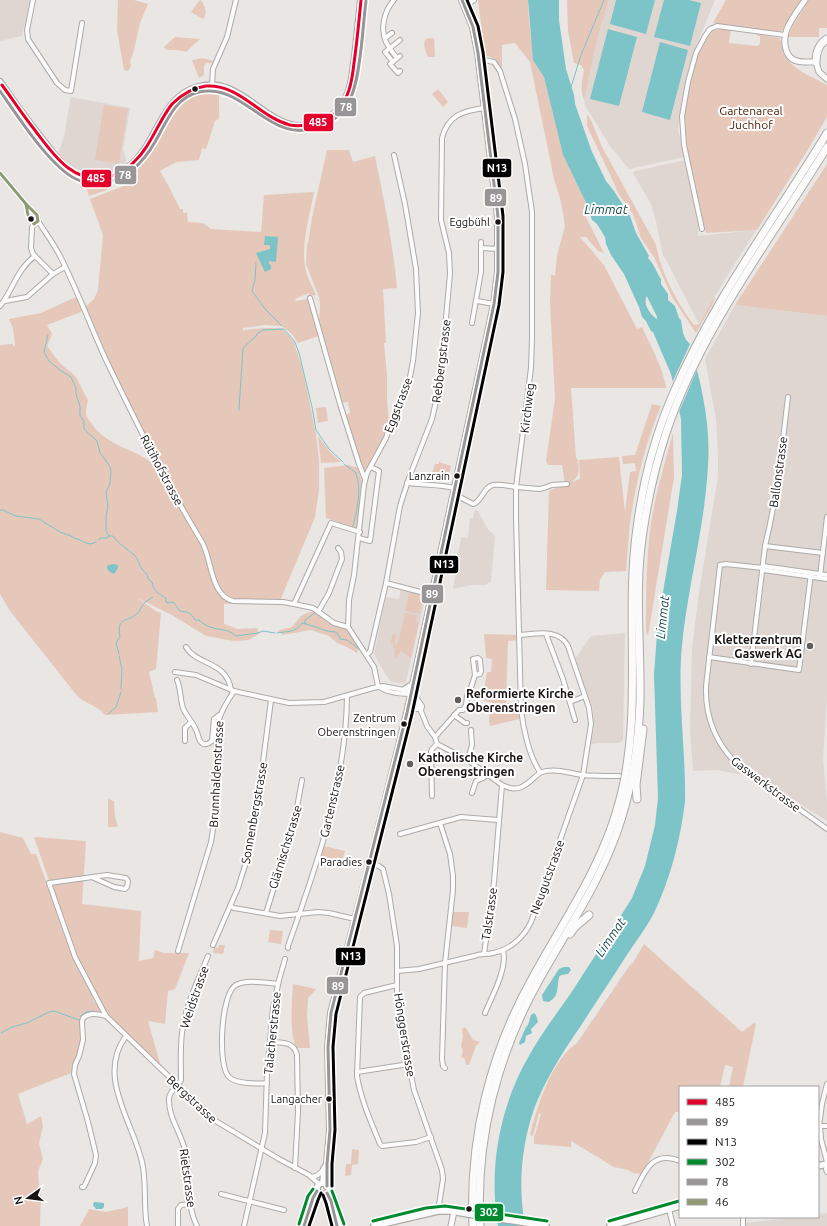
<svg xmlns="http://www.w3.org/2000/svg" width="827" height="1226" font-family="Ubuntu,sans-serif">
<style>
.built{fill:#dfd6d2}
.green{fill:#e5c8ba}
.water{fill:#7cc4c8;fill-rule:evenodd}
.pier{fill:#e9e6e4}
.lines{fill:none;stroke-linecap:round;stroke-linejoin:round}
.stream{stroke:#7cc4c8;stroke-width:1}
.river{stroke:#7cc4c8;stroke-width:6}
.minor-casing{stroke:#adaba9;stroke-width:6}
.tertiary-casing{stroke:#adaba9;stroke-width:7}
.secondary-casing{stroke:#adaba9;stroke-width:8}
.motorway-casing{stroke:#adaba9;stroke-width:9}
.minor{stroke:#fcfbfb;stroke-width:4}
.tertiary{stroke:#fcfbfb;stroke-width:5}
.secondary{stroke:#fcfbfb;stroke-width:5.5}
.motorway{stroke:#fcfbfb;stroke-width:7}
.secondary-bridge-casing{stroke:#adaba9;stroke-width:8;stroke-linecap:butt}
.secondary-bridge{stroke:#fcfbfb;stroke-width:5.5}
.bus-1-casing{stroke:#fff;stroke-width:6}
.bus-2-casing{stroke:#fff;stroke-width:6}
.bus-3-casing{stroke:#fff;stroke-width:6}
.bus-4-casing{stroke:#fff;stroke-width:6}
.bus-5-casing{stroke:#fff;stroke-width:6}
.bus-6-casing{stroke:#fff;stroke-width:6}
.bus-1{stroke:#e4002b;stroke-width:3}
.bus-2{stroke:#979595;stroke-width:3}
.bus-3{stroke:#000;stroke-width:3}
.bus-4{stroke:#00892f;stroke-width:3}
.bus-5{stroke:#979595;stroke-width:3}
.bus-6{stroke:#8e9b75;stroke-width:3}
.bus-dot{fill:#171413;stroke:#fff;stroke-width:1.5}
.poi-dot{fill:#605e5c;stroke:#fff;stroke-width:1.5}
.labels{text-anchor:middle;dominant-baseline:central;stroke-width:4;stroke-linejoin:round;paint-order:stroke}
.bus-label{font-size:11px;fill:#171413;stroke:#fff;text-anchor:end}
.park-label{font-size:12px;fill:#491e05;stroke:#fff}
.street-label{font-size:12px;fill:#171413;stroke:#fff}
.poi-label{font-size:12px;font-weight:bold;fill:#171413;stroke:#fff;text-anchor:start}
.water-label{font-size:13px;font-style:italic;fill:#1b4a4c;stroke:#fff}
.line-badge{stroke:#fff;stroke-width:1.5}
.badge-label{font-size:11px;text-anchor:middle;font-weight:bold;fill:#fff}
</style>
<rect width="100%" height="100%" fill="#e9e6e4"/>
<g class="built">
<polygon points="0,0 30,0 22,36 0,41"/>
<polygon points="609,0 715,0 695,49 684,87 678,129 684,157 629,169 610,146 586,107 584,100 598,36"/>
<polygon points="71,97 130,108 123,149 126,160 126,165 117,171 109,174 90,174 73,168 58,154 65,133 67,118"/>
<polygon points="685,160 698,215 698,236 756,230 713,299 699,324 665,258 663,256 656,221 651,204 633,173 635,171"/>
<polygon points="735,305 827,316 827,697 823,760 827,800 827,821 765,782 763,785 744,775 716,770 693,771 690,729 692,649 699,593 718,476 718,452 716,419 705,359"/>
<polygon points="475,510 478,511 487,528 495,536 491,581 486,585 471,585 453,589 459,555 457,554 458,551 459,550 461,537 468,538 470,518 473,518"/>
<polygon points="401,588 426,595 406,682 404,684 392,682 386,675 374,654 386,597 399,599"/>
<polygon points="625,633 623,740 619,743 599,743 591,744 594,727 593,710 575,659 591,636"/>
<polygon points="827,1213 827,1226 744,1226 744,1223 796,1217 818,1217 818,1214"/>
</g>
<g class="green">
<polygon points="118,0 134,0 148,4 140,23 134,50 130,62 131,66 128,71 124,70 117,30"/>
<path d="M201,0C205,7 208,12 203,19L191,12L199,1Z"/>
<path d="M478,0H528C529,26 531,54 544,77L563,155L587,205L588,209L584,213L604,253L598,251L586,237H580L604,265L637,329L642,327C651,347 663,367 666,388H571L576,458L578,460C579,469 580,476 572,482L580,479L579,460L619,457L625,512L630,472L636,471L635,463L623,464L622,456L635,455L652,404L661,406C646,441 637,478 631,516C628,534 628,553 626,571L605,572L600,580L599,591L546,590L549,491L565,484L562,465H548L546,461L555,399L550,303L551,275H555L557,256L565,226L563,213L560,198L554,179L530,62L515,43L502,45V68L495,59L485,55Z"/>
<path d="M567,0H609L598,36L584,100C580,90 582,80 584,70L581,65L574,63L568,31Z"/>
<polygon points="726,0 802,0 783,30 774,32 713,23"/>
<polygon points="809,0 827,0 827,28 819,28 819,37 788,37 792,27"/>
<path d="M721,29H731L729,43L758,46L760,43V36H757V34L779,38C783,43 782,50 785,56C793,70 813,77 827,85V117L807,151L757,230L706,233L685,138L684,118L691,78L698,52L708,35L713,31Z"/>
<polygon points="175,37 200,39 186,52 177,50 167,50 164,47"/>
<path d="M434,38L435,57H428C426,53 422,43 426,39C428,38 431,38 434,38Z"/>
<polygon points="203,58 213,61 212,63 206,63 204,66 204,75 199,78 192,60"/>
<polygon points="438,89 448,102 443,107 432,94"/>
<path d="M207,93L219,95V119L215,121L206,149L202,148L199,160L176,162L160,171L168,185L180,209H183V213H187L188,222L203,223L211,229L261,232L264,195L314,192C310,213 301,245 305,266C306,276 312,285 316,295L310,296L309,293L295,299L296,301L307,299L309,300L319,336L298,343L292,334L282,326L265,325L243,328V330L265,328H281L284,330L294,342L303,371L316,434L319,460V490L315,517L280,601L224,604V624L238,629L257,628L259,634L248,640L234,641L206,636L172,615L137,598L156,611L161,613L156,669L149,672L155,698H156L158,712L105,715C98,706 87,704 78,697L10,611L0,594V345L13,344V346H15L13,328L9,319L41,313L76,297L83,309L81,312L47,325L52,334L47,346C52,352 56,359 61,364C66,369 72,372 76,377C81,385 83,393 88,400C87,404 86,409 86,413C86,417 90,421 92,424C108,449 143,449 161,471L119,383L84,308L94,299L98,290L103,235L90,199L129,184L171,110L189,97Z"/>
<polygon points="104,105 128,109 119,163 95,160"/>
<path d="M587,114L591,120L602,147L656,245C661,273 677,303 694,325L699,324L713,299L716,298L696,333L672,297L654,257L641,238L633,214L618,193L613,181L587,126Z"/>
<path d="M327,150H349L353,162L375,156C384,200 393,244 397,288L383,289L386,343H384L387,374V400L389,423L382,443L366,472L363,470L346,415L350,413L348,402L341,403L319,325L320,305L319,297L306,264L307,244L308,243L312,218Z"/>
<polygon points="827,164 827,316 735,305"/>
<polygon points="98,185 106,186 107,190 89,196 87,189"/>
<polygon points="326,407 328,421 318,423 316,408"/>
<path d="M673,433L674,477L648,636L646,631C646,595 646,558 651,523C656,492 665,462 673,433Z"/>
<polygon points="318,436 330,452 341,462 321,463"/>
<polygon points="439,462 451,466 447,482 435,479 435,474 432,473 435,464 439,464"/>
<polygon points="348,465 358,468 362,482 358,529 326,518 324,468"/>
<polygon points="409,592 424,595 419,614 405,611"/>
<polygon points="315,611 329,622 346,629 355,640 355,641 359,648 357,653 345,646 337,643 329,636 311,630 282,635 281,633 277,633 280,630 292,627 301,616 307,613"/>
<polygon points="405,613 417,615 416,622 419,622 411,658 401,651 395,660 394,652 395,650 394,649 393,643 390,643 393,634 396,633 395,644 398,643"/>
<path d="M484,634L517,635L518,640L508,641L506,703H520L521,717L519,719L490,726C487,717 491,711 493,703L482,700L487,672H491L492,659L486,658Z"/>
<polygon points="108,799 114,801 115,817 118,827 108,827"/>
<polygon points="0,832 23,838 31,854 36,854 78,969 91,992 94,1002 99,1006 103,1013 84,1016 81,1039 71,1073 18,1094 27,1124 41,1116 43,1126 39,1143 43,1159 38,1171 39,1188 41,1195 40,1226 0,1226"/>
<polygon points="34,837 86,841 82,904 141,911 139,961 153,958 155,950 164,953 189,953 175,989 168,991 165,1024 148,1021 161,1067 109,1017 76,959"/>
<polygon points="324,846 345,851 340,868 320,862"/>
<polygon points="453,912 469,912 467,928 452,926"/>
<polygon points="270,930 283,931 281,944 268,942"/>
<path d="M644,944L742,1032L754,1023L756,1024L743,1087H729L733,1067L725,1065L720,1087H680V1112H675L642,1174L633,1173L628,1170L614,1167L571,1141V1147L534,1144V1138L541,1114L539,1113L533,1136L530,1135C536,1110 548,1073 565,1054C568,1050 573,1046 577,1043L632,962L631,966Z"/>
<polygon points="219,945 225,945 223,954 213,953 214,947 218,948"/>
<path d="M293,984L316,989L308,998L307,1017L310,1048H297C289,1039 292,998 293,984Z"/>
<polygon points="464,1027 466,1028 473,1040 480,1042 476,1046 469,1065 466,1065 465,1059 461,1057 463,1051 461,1046 463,1037 462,1030"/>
<polygon points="352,1149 359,1150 358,1164 352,1165 351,1175 345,1176 346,1164 351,1164"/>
<polygon points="128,1207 128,1226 80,1226 89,1209 106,1212"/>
</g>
<g class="water">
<path d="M528,0H559V20L566,69L574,95L575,104L592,152L606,181L614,191L630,216L636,233L649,256L648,258C655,265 656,272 661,279V284L668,294V300L675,306L679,318L681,320L683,333L686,340L690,344C701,382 711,425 708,465C705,526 688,585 682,645C677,697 686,750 685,802C680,841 671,877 654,913C645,930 633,945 623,961C609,983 594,1005 580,1027C562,1053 545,1080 534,1109C521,1147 518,1187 525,1226H498C488,1167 500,1105 530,1054C542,1033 557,1013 571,993C588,967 605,940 622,914L632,898L645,866L655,825L658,798L654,674L657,635L664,586L677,511L682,475L681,419L671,374L653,332L651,331L646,321L642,317L639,307L624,274L611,255L606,244L605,237L597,224L592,220L587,205L563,155L544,77L533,60ZM647,296L650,297C656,304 657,310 657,319C651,315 642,304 647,296Z"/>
<polygon points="616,0 655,0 646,34 610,24"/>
<polygon points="664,0 689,0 701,3 690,46 654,37"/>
<polygon points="608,29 637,37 619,106 590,99"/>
<polygon points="660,42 688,50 670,120 642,112"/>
<polygon points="265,236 278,237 276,262 269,261 269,264 271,265 271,269 265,272 256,253 270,249 270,245 264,245"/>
<path d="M113,564L118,565V568L114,574C110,572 106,570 107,566Z"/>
<path d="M564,967H569L571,970L568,974L561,975L559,977C557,987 559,998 548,1002L543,1001L542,995L555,975L559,969Z"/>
<polygon points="534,1013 536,1015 538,1022 531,1029 532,1033 526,1036 525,1042 520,1045 519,1043 526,1027 528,1025 531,1015"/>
<polygon points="94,1202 104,1203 104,1207 102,1209 96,1209 93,1205"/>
</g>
<polygon class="pier" points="691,342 698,367 678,414 671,385"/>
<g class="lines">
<g class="stream">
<polyline points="571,87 581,55 604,0"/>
<polyline points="256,263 255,280 252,291 266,310 282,326"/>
<path d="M48,335L44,352L49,361L60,370L71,377L76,388V394L80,406V415L84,422V429L97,441L100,453L109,465L111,470L110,483L106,492L108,507L106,516V531L109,536H113C119,545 127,548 134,555C139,559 138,564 142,569C145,573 148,573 148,579L152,582C153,590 159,594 166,598V602L168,603L173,602L176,605"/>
<polyline points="239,410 243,348 256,336 257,334 263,330 284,329 295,342 299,353 312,407 316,430 329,449 343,462"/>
<polyline points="344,464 351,469"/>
<path d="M352,470C354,471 356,472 356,474C362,486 357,516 352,528"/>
<polyline points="0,510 3,510 16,516 39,519 60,532 71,536 74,538 80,540 86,543 91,544 96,542"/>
<polyline points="99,540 100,538 107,538 109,536"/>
<polyline points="144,603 153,597"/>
<path d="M176,606L180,611C187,612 191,612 195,620H199C212,633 226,626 236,636L258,633L263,631L275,633"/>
<polyline points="305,624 305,620 316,612"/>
<path d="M277,633C288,631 295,633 302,623C311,625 318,628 327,631C330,632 335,631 337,633C339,635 339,637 340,639L347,640L359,649"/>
<path d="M119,654L116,643L120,637C116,615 128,623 138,613C140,611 141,607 143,605"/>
<polyline points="119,656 122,669 121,689"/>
<polyline points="108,714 116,707 121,692"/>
<polyline points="81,1016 86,1012 94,1011"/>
<polyline points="1,1033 12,1027 27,1023 49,1012 54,1011 79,1020 80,1019"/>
</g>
<polyline class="river" points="648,292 660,316"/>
<defs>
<g id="minor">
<polyline points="33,0 27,30 28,39 57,83 65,90 71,91 82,23"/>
<path d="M394,0C384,11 380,29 386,42C389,48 393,53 397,58"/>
<polyline points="465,6 474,0"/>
<polyline points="385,38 392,33"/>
<polyline points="400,56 390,64 398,73 400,71"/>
<path d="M479,59L494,62L500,71L515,119L525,164L532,212V338L531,368L516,487V518L521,709C523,728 529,756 540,772"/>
<polyline points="393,62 385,52 400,40"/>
<polyline points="212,85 213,69 227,37 236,0"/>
<polyline points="0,91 9,94"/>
<path d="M0,173L26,204L37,215L38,221C45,232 53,243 59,254C77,289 90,325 106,360C136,422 166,483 202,542C212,559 210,595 233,601L283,602L294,604L313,608L334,623L348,627L374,667L378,686C387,693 400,694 411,694"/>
<polyline points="38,221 32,227 31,248 33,254 53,274"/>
<polyline points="702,229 684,145 682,116 688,82 696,53 705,36 710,29 717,26 785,35"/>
<polyline points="481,248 499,249"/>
<polyline points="310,298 340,404 359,464 365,479"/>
<polyline points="5,301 27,297 53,274 65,267"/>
<polyline points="477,301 494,304"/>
<path d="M0,306C13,290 17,269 35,256"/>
<polyline points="472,323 481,272 481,242"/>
<path d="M407,483C423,485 439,484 455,488"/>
<polyline points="516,487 539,489 544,488 552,485 567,484"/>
<path d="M454,494L473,504C482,502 483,487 493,485C500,484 509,486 516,487"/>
<polyline points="359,538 370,541 379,471 371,467"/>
<polyline points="765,546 823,553"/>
<polyline points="763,566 827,575"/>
<path d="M763,568L726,564L720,565L706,686C705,717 716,744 738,765L827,829"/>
<polyline points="763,570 827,579"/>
<polyline points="820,576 827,517"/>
<polyline points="386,583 432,595"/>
<polyline points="294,604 331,523 360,532"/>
<polyline points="318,612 329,593 342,559 341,552 338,548"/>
<polyline points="348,627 349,600 354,575 364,485 367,473 386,438 392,420 409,382 413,361 418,313 416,269 405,204 394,155"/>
<polyline points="546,634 563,679 575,720"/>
<path d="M186,647C196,665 227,661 231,690"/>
<path d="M367,654L370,652L386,583L400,506L409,478L432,419L440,383L450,274L449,253L441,220L442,138C448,115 463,111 484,108"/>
<polyline points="709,657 799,670 811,573"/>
<path d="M751,664L765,546C777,498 782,447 788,397"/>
<polyline points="175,672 196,675 234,691 289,703 324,702 373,688 383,686 404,690 415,696 422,706 421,711"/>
<path d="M177,680C181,689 180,699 183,708C186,716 193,722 196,730C198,733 198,739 201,742C204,746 208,744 212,741L214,719L219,715"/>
<path d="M411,695L421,711L427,726L435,737L437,744L468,760L502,785C517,792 523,788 535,777C537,775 539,773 542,772C554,768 570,773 582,775C594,776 607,776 619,776"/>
<polyline points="570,702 585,696"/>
<polyline points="407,713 414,709 419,709"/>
<polyline points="454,715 465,723 467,723"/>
<polyline points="435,737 459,710 463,710 466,705 467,696 469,694 475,675 473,659 478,658 480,660 481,671 480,674 475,675"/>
<polyline points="185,741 185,728 191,722"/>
<polyline points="468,760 472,745 471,730"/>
<polyline points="472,793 476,781 483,778 487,775"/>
<polyline points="432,796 431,752 432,749 437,744"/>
<polyline points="440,823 450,854 453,876 453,890 445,963 442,1059 443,1066 445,1068"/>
<polyline points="400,834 461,817 498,820"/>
<polyline points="370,863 379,866 383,869 389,894 397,946 397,994 410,1070 414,1090 442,1170 443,1179 438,1211"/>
<polyline points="94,878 114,887 125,889 127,887 128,881 126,878 107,875 49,883 75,957 106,1016 214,1120 279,1159 309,1175 319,1184"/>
<polyline points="230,906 234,908 280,916 318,912 329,913 355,919"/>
<polyline points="266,913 294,824 302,780"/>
<polyline points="213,945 238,888 248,856 256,816 271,700"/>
<path d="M288,948V946C317,865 346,783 347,696"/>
<path d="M178,951L211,842C218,806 218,770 216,733C218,716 225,705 234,691"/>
<polyline points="484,954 494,882 502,785"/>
<path d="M397,971L419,969L474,956C481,953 486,955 493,953C510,950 524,937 531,922L583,775L591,724L589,708L568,646C559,628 536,634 519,635"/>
<path d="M397,985L364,993L360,997L357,1076C361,1100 371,1122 380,1144L382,1146L416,1142L431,1137"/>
<path d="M485,1013C492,996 508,968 503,950"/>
<path d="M126,1036C96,1076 133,1122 142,1162C147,1183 143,1205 147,1226"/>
<path d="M270,1042C282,1043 294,1041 297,1055L298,1112L295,1168"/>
<polyline points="357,1072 409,1064"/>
<path d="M267,1083C258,1084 236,1084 229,1077C217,1066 221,992 236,985C247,979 265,983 278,984"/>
<polyline points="818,1126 827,1126"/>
<polyline points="819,1126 822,1104 827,1084"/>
<polyline points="820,1126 821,1139 827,1162"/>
<polyline points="827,1166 826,1169 827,1172"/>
<polyline points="312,1177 318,1175 324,1169"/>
<path d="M82,1187H84L95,1163L96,1155L88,1122L74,1074L75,1065L79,1056L83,1040L82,1022L83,1018C90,1012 98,1014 106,1016"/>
<path d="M635,1191C645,1170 653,1150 680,1161"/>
<polyline points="221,1194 284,1210"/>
<polyline points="669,1209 673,1226"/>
<polyline points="178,1226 178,1209 181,1205 191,1204"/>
<path d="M197,1226C185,1202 191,1175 185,1150C181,1133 168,1117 169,1098C170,1090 178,1087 181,1080C181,1065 180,1049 182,1033C185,1006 198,981 208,956"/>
<polyline points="244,1226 265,1133 267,1073 273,1008 279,980 285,959"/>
<polyline points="743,1226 743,1217"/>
</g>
<g id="tertiary">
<path d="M805,0C799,9 791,19 787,29C783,39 784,55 794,60C800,63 809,62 816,62L819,72L827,79"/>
<polyline points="451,1226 454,1211"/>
</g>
<g id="secondary">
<path d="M0,82C13,101 27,120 41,138C50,149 58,162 69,170C98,189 127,176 145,149C160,127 168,95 198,87C248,73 272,148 325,120C338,113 346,101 350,87C353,77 353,67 355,57C357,38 359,19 361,0"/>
<polyline points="404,690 413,684"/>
<polyline points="818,1166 827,1164"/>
<polyline points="323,1183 324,1169 327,1164"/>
<circle cx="323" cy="1189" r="6"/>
<polyline points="327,1186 328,1169 327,1164 330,1130 328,1047 331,1013 370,863 407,713 489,328 494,304 498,272 498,217 478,53 473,27 462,0"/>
<polyline points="327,1193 339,1226"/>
<polyline points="534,1224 546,1226"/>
<polyline points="304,1226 313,1198 317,1191"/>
<polyline points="374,1226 438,1211 451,1211 468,1214"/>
<polyline points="610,1226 680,1206"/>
</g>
<g id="motorway">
<path d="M816,62C816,52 819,44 827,39"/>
<polyline points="637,799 636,785 643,729"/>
<polyline points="570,934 575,927 589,915"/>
<path d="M473,1226C469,1139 490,1053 533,977C564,920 602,867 619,803C644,713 624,619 637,528C643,481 655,435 674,392C714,299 775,219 827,133"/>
<path d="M480,1226C475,1140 497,1055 539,980C568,928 603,878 621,820C633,781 639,741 640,700C641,644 634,587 643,532C648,497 656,463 667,430C702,327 771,239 827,147"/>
</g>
</defs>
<use href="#minor" class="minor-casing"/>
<use href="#tertiary" class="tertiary-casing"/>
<use href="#secondary" class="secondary-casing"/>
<use href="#motorway" class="motorway-casing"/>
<use href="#minor" class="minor"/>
<use href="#tertiary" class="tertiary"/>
<use href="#secondary" class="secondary"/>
<use href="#motorway" class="motorway"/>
<defs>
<polyline id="secondary-bridge" points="468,1214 534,1224"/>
</defs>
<use href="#secondary-bridge" class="secondary-bridge-casing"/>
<use href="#secondary-bridge" class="secondary-bridge"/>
<defs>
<path id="bus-1" d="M2,85C13,100 23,115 34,129C53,154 73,185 108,177C118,175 127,170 134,162C151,146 158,122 172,104C182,94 192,88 206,86C240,84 259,117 290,125C300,127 309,125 319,122C334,117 344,105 349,90C352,81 353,72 354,63C357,42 359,21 361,0"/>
<g id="bus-2">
<polyline points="327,1186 327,1164 330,1130 328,1047 331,1013 407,713 494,304 498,272 498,217 478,53 473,27 462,0"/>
<polyline points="327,1193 331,1201 337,1226"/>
<polyline points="304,1226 313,1198 317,1191"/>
</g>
<g id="bus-3">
<polyline points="332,1186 332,1164 335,1130 333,1047 336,1014 412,714 499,305 503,272 503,216 483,52 478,26 467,0"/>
<polyline points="323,1195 326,1203 332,1226"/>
<polyline points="309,1226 318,1200 321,1193"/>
</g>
<g id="bus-4">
<polyline points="332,1191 344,1224"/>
<polyline points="373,1221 426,1208 445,1206 547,1221"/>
<polyline points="609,1221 679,1201"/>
<polyline points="299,1224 308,1196 313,1189"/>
</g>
<path id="bus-5" d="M0,91C17,115 50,167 76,179C86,184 98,185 108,182C130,177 144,161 155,142C166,123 175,97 199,92C229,86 248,109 272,122C287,131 302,133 318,127C354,116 357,81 361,49C363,33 364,17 366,1"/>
<g id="bus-6">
<polyline points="0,173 26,204"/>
<polygon points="26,204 37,215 38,221 34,224 28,215"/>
</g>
</defs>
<use href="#bus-1" class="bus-1-casing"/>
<use href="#bus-2" class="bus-2-casing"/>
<use href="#bus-3" class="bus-3-casing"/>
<use href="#bus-4" class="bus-4-casing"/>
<use href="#bus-5" class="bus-5-casing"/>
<use href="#bus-6" class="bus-6-casing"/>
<use href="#bus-1" class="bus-1"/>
<use href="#bus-2" class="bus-2"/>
<use href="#bus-3" class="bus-3"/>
<use href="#bus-4" class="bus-4"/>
<use href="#bus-5" class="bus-5"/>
<use href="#bus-6" class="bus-6"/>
</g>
<g class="bus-dot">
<circle cx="195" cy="89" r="3.5"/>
<circle cx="31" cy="219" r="3.5"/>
<circle cx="498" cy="222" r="3.5"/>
<circle cx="457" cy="476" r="3.5"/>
<circle cx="404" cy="724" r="3.5"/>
<circle cx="369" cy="862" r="3.5"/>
<circle cx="329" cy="1099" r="3.5"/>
<circle cx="469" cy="1209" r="3.5"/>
</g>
<g class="poi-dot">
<circle cx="810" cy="646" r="4"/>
<circle cx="458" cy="700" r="4"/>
<circle cx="410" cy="764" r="4"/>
</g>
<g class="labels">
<g class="bus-label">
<text x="490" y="222">Eggbühl</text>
<text x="450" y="476">Lanzrain</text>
<text x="396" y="718">Zentrum<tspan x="396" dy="14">Oberenstringen</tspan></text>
<text x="362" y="862">Paradies</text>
<text x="322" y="1099">Langacher</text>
</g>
<g class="park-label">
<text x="751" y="110">Gartenareal<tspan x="751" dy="14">Juchhof</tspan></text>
</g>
<g class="street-label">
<text transform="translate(441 361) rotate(-83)">Rebbergstrasse</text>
<text transform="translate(398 405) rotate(-69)">Eggstrasse</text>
<text transform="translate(527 408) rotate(-83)">Kirchweg</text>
<text transform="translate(162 470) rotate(62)">Rütihofstrasse</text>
<text transform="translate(778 472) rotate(-82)">Ballonstrasse</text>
<text transform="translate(216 774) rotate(-87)">Brunnhaldenstrasse</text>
<text transform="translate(766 784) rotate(37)">Gaswerkstrasse</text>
<text transform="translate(332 801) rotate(-77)">Gartenstrasse</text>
<text transform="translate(254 813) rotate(-80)">Sonnenbergstrasse</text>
<text transform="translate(285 847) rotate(-73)">Glärnischstrasse</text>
<text transform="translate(547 877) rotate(-70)">Neugutstrasse</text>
<text transform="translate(489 914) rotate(-82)">Talstrasse</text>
<text transform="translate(194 997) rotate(-71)">Weidstrasse</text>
<text transform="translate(272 1033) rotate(-84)">Talacherstrasse</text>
<text transform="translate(405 1035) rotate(81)">Hönggerstrasse</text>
<text transform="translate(192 1099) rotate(43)">Bergstrasse</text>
<text transform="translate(188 1178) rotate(82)">Rietstrasse</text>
</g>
<g class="poi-label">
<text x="802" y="639" text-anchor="end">Kletterzentrum<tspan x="802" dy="14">Gaswerk AG</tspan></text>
<text x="466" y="693">Reformierte Kirche<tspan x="466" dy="14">Oberenstringen</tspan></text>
<text x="418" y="757">Katholische Kirche<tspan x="418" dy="14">Oberengstringen</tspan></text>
</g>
<g class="water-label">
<text x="606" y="209">Limmat</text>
<text transform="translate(662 617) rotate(-84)">Limmat</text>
<text transform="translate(610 937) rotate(-56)">Limmat</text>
</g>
</g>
<g class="line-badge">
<rect x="334" y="97" width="23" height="20" rx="4" fill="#979595"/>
<rect x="303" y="113" width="31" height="19" rx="4" fill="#e4002b"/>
<rect x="482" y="158" width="30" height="20" rx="4" fill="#000"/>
<rect x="114" y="165" width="23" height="20" rx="4" fill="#979595"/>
<rect x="81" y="169" width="31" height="19" rx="4" fill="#e4002b"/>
<rect x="484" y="188" width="23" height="19" rx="4" fill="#979595"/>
<rect x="429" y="555" width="30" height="19" rx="4" fill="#000"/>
<rect x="421" y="584" width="23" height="20" rx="4" fill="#979595"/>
<rect x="335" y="947" width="31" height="19" rx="4" fill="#000"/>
<rect x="326" y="976" width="23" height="19" rx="4" fill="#979595"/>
<rect x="474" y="1203" width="30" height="19" rx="4" fill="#00892f"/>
</g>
<g class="badge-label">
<text x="346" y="111">78</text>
<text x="318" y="126">485</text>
<text x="497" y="172">N13</text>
<text x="125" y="179">78</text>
<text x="96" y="182">485</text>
<text x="496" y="202">89</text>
<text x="444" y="568">N13</text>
<text x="432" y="598">89</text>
<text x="351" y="960">N13</text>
<text x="338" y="990">89</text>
<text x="489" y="1216">302</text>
</g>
<rect x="679" y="1086" width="140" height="132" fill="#ffffff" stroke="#a2a1a1"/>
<rect x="687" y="1099" width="20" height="6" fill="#e4002b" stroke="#a2a1a1"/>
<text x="715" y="1106" font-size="12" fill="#171413">485</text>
<rect x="687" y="1119" width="20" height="6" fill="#979595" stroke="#a2a1a1"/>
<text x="715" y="1126" font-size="12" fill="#171413">89</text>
<rect x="687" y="1139" width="20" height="6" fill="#000000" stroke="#a2a1a1"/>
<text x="715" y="1146" font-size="12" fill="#171413">N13</text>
<rect x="687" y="1159" width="20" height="6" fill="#00892f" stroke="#a2a1a1"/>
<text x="715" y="1166" font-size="12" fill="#171413">302</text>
<rect x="687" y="1179" width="20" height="6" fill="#979595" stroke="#a2a1a1"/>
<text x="715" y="1186" font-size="12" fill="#171413">78</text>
<rect x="687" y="1199" width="20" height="6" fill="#8e9b75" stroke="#a2a1a1"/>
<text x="715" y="1206" font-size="12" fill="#171413">46</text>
<g transform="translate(28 1198) rotate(256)" stroke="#ffffff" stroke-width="3" paint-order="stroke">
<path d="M0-3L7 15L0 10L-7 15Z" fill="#171413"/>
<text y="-6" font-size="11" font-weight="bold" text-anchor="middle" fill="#171413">N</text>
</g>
</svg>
